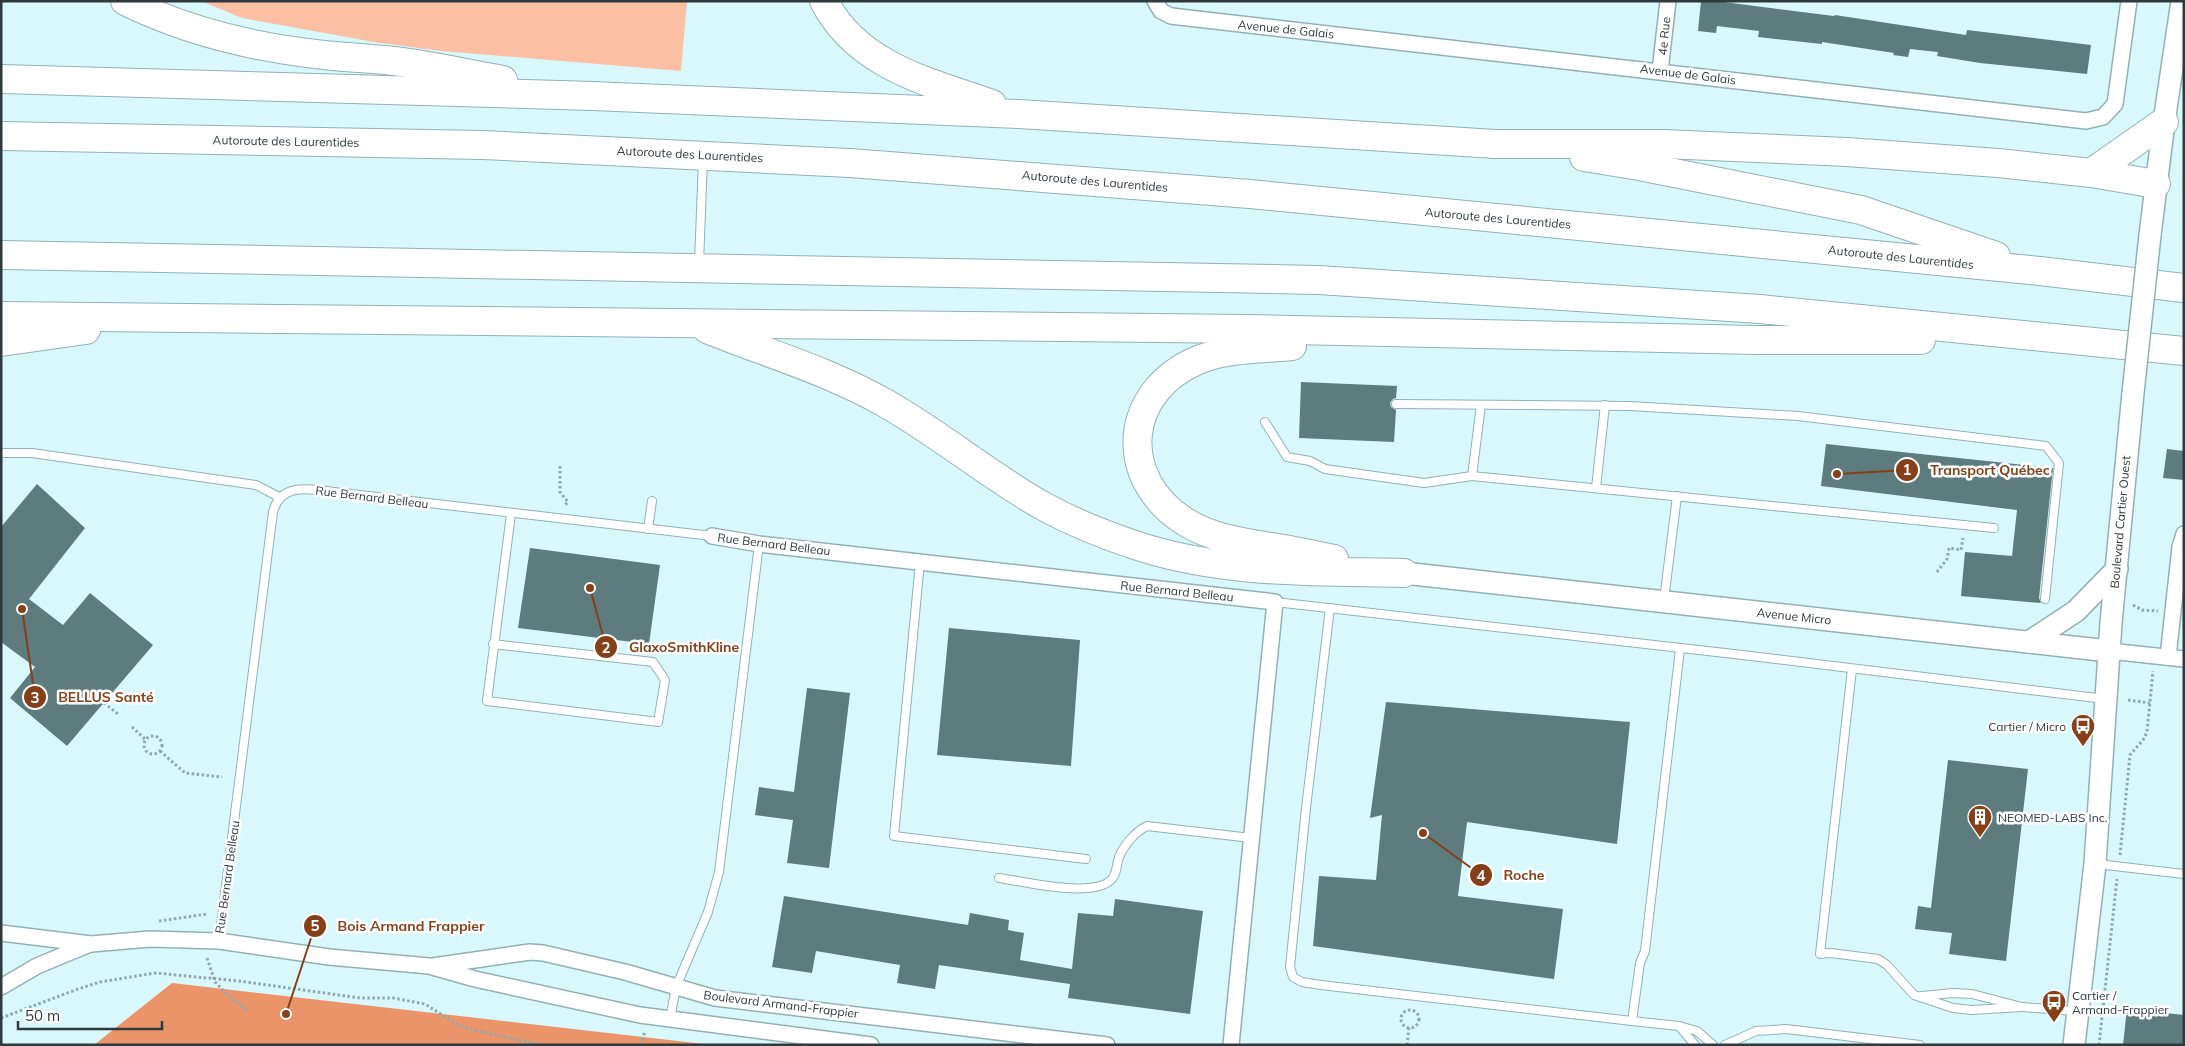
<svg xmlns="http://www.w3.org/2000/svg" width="2185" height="1046" font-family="Mulish,sans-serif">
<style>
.green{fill:#fbc0a4}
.forest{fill:#eb9469}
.building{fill:#5e7b7e}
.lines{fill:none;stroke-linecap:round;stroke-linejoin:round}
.lane-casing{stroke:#93b1b5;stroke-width:10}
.street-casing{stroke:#93b1b5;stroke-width:18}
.secondary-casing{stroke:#93b1b5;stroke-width:24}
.highway-casing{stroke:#93b1b5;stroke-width:30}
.path{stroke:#91a8ab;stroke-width:3;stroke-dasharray:2.5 2.5;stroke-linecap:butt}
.lane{stroke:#fff;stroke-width:8}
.street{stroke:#fff;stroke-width:15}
.secondary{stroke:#fff;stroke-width:21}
.highway{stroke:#fff;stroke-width:28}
.secondary-bridge-casing{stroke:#93b1b5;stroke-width:24;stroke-linecap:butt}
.secondary-bridge{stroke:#fff;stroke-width:21}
.labels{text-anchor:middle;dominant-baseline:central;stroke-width:5;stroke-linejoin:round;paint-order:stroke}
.street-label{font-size:12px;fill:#2e3a3c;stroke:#fff}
.poi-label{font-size:12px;fill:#2e3a3c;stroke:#fff;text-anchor:start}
.leader{fill:none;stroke:#854019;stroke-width:2}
.callout-dot{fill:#854019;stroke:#fff;stroke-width:2}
.mark-label{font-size:15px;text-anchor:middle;font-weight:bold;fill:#fff}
.callout-label{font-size:14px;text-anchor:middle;font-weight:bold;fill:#854019;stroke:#fff;stroke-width:5;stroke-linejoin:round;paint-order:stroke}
</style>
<rect width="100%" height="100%" fill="#d8f8fc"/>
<polygon class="green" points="201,1 687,1 681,71 441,51 374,42 242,18"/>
<polygon class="forest" points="172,983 704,1044 708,1045 94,1045"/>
<g class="building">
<polygon points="1701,1 1716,1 1834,16 1835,15 1966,35 1967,30 2091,45 2087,74 1980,63 1937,56 1938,52 1910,49 1908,57 1893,55 1894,53 1822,42 1822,44 1758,37 1759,31 1717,26 1716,33 1698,31"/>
<polygon points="1301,382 1397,386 1396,398 1393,399 1390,403 1391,407 1396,410 1394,442 1299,438"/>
<polygon points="1826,444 2053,468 2039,598 2041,603 1961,596 1965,552 2012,556 2017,510 1821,486"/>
<polygon points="2167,449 2184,451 2184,480 2163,478"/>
<polygon points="37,484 85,528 29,599 63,625 90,593 153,645 67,746 10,698 35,667 1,642 1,527"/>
<polygon points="530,548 660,565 649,644 518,628"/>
<polygon points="949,628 1080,640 1071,766 937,755"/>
<polygon points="807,688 850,693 829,868 787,863 793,820 755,815 759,787 794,792"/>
<polygon points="1386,702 1630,722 1617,844 1467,822 1458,896 1563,909 1554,979 1313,946 1319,876 1376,880 1382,815 1370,818"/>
<polygon points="1948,760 2028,769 2006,961 1949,954 1952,933 1915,929 1918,906 1931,908"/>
<polygon points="784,896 968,925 970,913 1009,920 1008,930 1024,933 1020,960 1072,969 1078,913 1113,916 1115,899 1203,911 1190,1014 1068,998 1070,984 939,965 935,989 897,983 900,965 816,951 812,973 772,967"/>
<polygon points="2127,1009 2184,1015 2184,1045 2123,1045"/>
</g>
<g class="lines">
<defs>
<g id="lane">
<polyline points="699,263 703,159"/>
<polyline points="1396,404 1630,406 1798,416 2046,446 2059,463 2045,599"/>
<polyline points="1265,422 1287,457 1310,461 1325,469 1424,483 1472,476 1994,528"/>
<polyline points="1,453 32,453 256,485 279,497"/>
<polyline points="1472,476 1481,405"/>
<polyline points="1596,488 1605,405"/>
<polyline points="648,529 652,501"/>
<polyline points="920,562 894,836 1086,859"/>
<polyline points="1664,600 1677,496"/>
<polyline points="1275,602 1734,654 2105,699"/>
<polyline points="1330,608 1306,808 1290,967 1293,977 1302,982 1321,985 1632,1021"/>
<polyline points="493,644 653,662 665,680 658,722 487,701 511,514"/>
<polyline points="1680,649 1645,951 1640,963 1632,1021 1679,1026 1697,1031 1713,1045"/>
<polyline points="1852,669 1820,954 1831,953 1878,959 1887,965 1914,995 1953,1008 1972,1010 2022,1007"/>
<polyline points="2097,864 2184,874"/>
<path d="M999,878C1022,881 1101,901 1114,876C1117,870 1117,863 1119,857C1124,845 1135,832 1147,826L1251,838"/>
<path d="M219,941L273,512C280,482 311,489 334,492L712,536"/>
<polyline points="1922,996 1953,993 1972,994 2022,1007 2076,1011"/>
<polyline points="670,1019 676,987 708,912 719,872 759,544"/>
<polyline points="1679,1026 1695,1045"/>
<polyline points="1725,1045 1756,1031 1786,1029 1920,1045"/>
</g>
<g id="street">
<polyline points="1155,1 1161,11 1171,16 2086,121 2103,117 2115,104 2129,1"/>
<polyline points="1660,71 1668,1"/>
<polyline points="712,536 759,544 1275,602 1231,1045"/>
<polyline points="2109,651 2184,659"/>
<polyline points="2168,657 2180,547 2184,534"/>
<polyline points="1,933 91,944 150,939 219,941 329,957 429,966 475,979 640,1015 871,1045"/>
<polyline points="433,966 530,952 543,953 625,972 715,998 1107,1045"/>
<polyline points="1,987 37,966 90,944"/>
</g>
<g id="secondary">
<polyline points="2150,235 2164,122 2182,1"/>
<polyline points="1404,573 2109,651"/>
<polyline points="2029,642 2076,611 2117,569"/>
<polyline points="2074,1045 2095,864 2111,623 2133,393"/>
</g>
<g id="highway">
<path d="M125,1C182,29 244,45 307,53C336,57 365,58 394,61C430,65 467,74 503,80"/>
<path d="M824,1C857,66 929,82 992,104"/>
<polyline points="1,79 593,96 1019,114 1495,144 1663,144 1847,152 1998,163 2091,173 2156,184"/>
<polyline points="1,136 483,145 850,163 1250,194 2040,271 2184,288"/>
<polyline points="1584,157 1639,166 1861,210 1996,256"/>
<polyline points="2091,173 2164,122"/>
<polyline points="1,255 1319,280 1760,309 2184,351"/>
<polyline points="1,316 1248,329 1755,340 1921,340"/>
<path d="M707,329C766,353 829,371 885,403C940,434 988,475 1043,506C1074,523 1107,536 1141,547C1226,574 1316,571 1404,573"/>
<polyline points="1,342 86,330"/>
<path d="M1292,346C1261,349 1228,348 1198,360C1124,391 1116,477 1184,521C1212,539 1245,543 1278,548C1296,551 1315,555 1334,559"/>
</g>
</defs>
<use href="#lane" class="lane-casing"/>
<use href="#street" class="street-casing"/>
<use href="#secondary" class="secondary-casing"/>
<use href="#highway" class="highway-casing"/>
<g class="path">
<polyline points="560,466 560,492 568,502 564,506"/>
<polyline points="1937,572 1947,559 1949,548 1961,550 1963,538"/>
<polyline points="2133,605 2142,610 2158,611"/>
<polyline points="2128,700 2150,703"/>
<polyline points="104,703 118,714"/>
<polyline points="132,727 146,740"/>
<circle cx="153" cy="745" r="9"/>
<polyline points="160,751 185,773 222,777"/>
<polyline points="2120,855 2130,755 2143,740 2147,732 2153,671"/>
<polyline points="159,921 207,914"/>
<polyline points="207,958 215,982 233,1000 249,1011"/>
<circle cx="1410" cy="1019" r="9"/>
<polyline points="1,1018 78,989 100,982 155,973 239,981 360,998 393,998 425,1004 456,1024 474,1030 542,1045"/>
<polyline points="641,1045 645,1031"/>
<polyline points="1407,1045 1409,1028"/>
<polyline points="2099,1045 2117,879"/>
</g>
<use href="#lane" class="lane"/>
<use href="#street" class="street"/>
<use href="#secondary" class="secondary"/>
<use href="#highway" class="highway"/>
<defs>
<polyline id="secondary-bridge" points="2133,393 2150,235"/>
</defs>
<use href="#secondary-bridge" class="secondary-bridge-casing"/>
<use href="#secondary-bridge" class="secondary-bridge"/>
</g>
<defs>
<symbol id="bus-pin" viewBox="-11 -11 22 30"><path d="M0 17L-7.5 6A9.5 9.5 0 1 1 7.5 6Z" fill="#854019" stroke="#fff"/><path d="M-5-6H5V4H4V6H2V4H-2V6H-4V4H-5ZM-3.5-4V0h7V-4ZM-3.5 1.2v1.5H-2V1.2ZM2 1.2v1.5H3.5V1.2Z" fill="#fff"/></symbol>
<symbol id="building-pin" viewBox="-11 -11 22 30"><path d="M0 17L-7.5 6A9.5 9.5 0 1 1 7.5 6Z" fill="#854019" stroke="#fff"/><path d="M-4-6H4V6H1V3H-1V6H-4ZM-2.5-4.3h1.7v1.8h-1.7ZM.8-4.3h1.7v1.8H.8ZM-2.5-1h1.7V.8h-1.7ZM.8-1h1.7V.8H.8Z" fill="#fff"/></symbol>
</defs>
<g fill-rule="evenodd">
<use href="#bus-pin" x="2069" y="712" width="28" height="38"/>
<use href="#building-pin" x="1966" y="803" width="28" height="38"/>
<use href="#bus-pin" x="2040" y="988" width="28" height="38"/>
</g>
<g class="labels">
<g class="street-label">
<text transform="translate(1286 29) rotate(6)">Avenue de Galais</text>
<text transform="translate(1664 36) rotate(-84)">4e Rue</text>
<text transform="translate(1688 74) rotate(7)">Avenue de Galais</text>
<text transform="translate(286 141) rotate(1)">Autoroute des Laurentides</text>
<text transform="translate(690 154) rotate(3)">Autoroute des Laurentides</text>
<text transform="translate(1095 181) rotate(5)">Autoroute des Laurentides</text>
<text transform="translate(1498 218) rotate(5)">Autoroute des Laurentides</text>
<text transform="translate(1901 257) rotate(6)">Autoroute des Laurentides</text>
<text transform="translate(372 497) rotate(7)">Rue Bernard Belleau</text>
<text transform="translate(2120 522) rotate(-85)">Boulevard Cartier Ouest</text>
<text transform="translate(774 544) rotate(7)">Rue Bernard Belleau</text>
<text transform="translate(1177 591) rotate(6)">Rue Bernard Belleau</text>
<text transform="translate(1794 616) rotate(6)">Avenue Micro</text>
<text transform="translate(227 877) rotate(-82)">Rue Bernard Belleau</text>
<text transform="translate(781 1004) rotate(7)">Boulevard Armand-Frappier</text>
</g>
<g class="poi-label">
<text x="2066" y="726" text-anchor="end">Cartier / Micro</text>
<text x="1998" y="817">NEOMED-LABS Inc.</text>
<text x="2072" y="995">Cartier /<tspan x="2072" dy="14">Armand-Frappier</tspan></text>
</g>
</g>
<path class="leader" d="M1837 474L1907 470M590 588L606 647M22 609L35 697M1423 833L1481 875M286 1014L315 926"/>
<g class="callout-dot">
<circle cx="1837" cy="474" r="5"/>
<circle cx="590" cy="588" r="5"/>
<circle cx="22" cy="609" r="5"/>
<circle cx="1423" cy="833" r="5"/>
<circle cx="286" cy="1014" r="5"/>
<circle cx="1907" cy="470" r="12"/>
<circle cx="606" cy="647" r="12"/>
<circle cx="35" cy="697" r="12"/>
<circle cx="1481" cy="875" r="12"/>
<circle cx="315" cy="926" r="12"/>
</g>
<g class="mark-label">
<text x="1907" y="475">1</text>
<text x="606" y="653">2</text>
<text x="35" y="703">3</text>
<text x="1481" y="881">4</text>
<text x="315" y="931">5</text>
</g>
<g class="callout-label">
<text x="1990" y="475">Transport Québec</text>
<text x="684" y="652">GlaxoSmithKline</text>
<text x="106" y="702">BELLUS Santé</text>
<text x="1524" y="880">Roche</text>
<text x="411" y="931">Bois Armand Frappier</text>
</g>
<rect width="2185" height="1046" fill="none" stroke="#2e3a3c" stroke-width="5"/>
<path d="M18 1021v8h144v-8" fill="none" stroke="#2e3a3c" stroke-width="2.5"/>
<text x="25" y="1021" font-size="15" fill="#2e3a3c" stroke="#ffffff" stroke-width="4" paint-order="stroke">50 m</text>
</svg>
